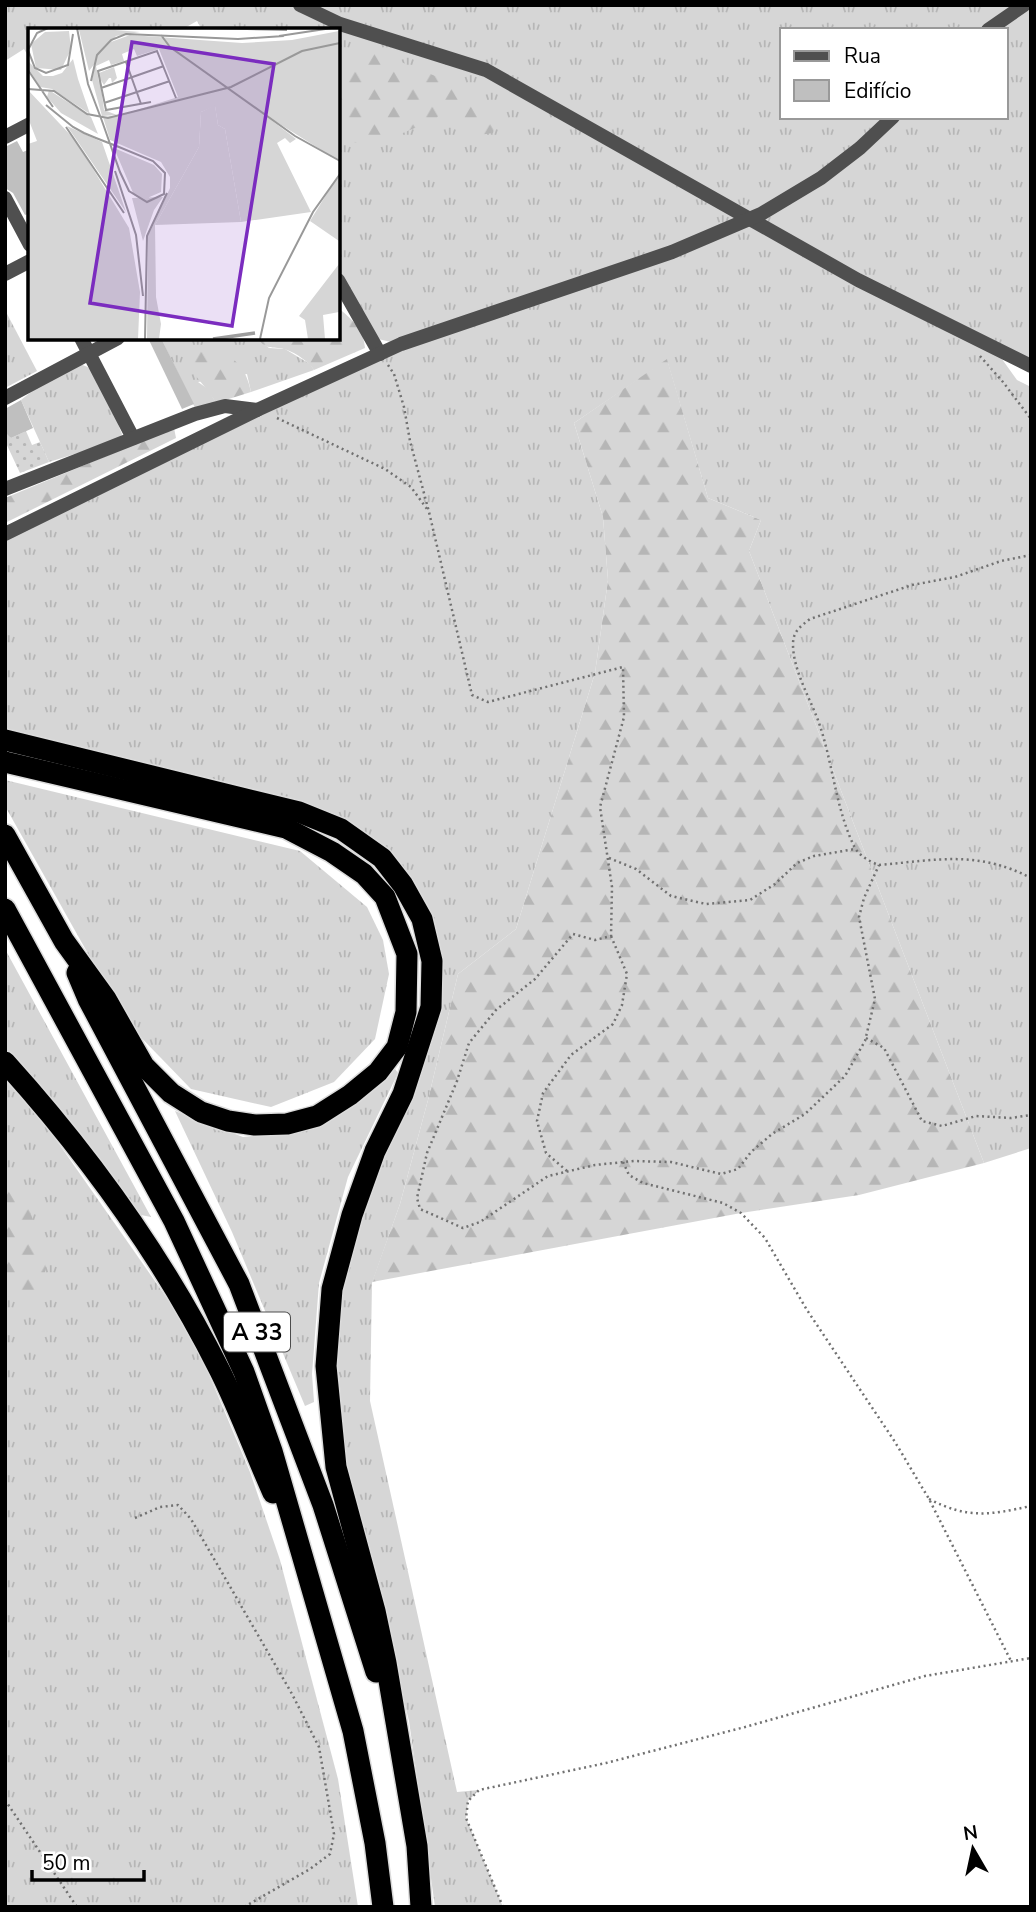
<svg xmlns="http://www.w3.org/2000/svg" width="1036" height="1912" font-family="'Nunito Sans',sans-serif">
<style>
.grass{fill:url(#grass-tufts);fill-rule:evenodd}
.forest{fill:url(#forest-firs)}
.garden{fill:url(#garden-dots)}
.building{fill:#bfbfbf}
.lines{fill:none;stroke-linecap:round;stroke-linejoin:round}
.highway-casing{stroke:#dbdbdb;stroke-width:24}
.path{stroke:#717171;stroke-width:2.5;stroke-dasharray:2 3.5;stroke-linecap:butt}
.street{stroke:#4f4f4f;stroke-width:14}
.highway{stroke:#000;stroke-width:21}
.labels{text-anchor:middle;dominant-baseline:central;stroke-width:6;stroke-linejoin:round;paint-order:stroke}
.shield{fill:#fff;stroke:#4c4c4c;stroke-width:2}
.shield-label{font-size:23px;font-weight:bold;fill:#000}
.inset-river{fill:none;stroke:#9d9d9d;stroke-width:3.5}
.inset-road{fill:none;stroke:#999;stroke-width:2}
.view{fill:#7b2cbf;fill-opacity:0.15;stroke:#7b2cbf;stroke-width:3.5}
.inset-edge{fill:none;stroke:#000;stroke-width:3.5}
</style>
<defs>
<pattern id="grass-tufts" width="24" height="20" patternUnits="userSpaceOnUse" patternTransform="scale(1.75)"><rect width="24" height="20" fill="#d6d6d6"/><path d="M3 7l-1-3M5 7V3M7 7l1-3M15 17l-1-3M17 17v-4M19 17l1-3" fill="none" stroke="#b6b6b6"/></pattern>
<pattern id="forest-firs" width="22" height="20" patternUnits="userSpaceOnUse" patternTransform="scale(1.75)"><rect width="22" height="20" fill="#d6d6d6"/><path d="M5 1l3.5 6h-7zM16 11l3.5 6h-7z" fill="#b6b6b6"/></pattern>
<pattern id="garden-dots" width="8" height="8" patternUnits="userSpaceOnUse" patternTransform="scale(1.75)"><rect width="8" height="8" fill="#d6d6d6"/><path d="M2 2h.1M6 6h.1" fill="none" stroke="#b6b6b6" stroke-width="1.8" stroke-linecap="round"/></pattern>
</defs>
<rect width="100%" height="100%" fill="#fff"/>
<g class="grass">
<path d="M5,5H1031V369L999,355L1017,380L1031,387V1148L984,1163L749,551L761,520L708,498L667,360L574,423L603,517L608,580L595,673L516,929L458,974L428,1100L400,1204L372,1283L370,1401L457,1792L479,1790L468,1801L466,1818L503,1907H435L409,1721L363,1536L343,1470L333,1370L339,1290L376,1174L440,1001L403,885L341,829L5,739V534L400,344L378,339L338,268V30H202L197,21L181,30H30V59L24,49L5,61ZM782,30H1006V117H782Z"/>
<polygon points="5,310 37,371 5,388"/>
<polygon points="161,338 257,338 269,348 285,349 310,364 314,370 251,392 247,374 198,382 208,389 216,403 195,408"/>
<path d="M78,364C104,366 113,413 122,434L120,440L49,462L21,400L41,384Z"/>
<polygon points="5,780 300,851 367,907 383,940 389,974 375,1039 334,1082 271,1107 191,1089 127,1023 5,806"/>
<polygon points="5,949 151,1217 136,1214 56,1106 5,1049"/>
<polygon points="393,1066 398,1073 348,1177 319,1283 312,1374 314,1402 305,1406 232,1232 175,1111 243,1137 302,1131 359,1102"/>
<polygon points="5,1080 43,1121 192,1334 250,1472 280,1560 338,1779 358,1907 5,1907"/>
</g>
<g class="forest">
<polygon points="360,50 379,53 445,80 473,95 497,116 493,133 479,135 445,107 436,119 372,146 348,141 338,127 338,71"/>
<path d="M338,308C351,318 364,330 365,348L314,370C309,362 296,353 287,350C273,345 268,352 257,338H338Z"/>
<path d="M212,347C235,357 246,367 251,392L216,403C208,389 197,379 188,365L192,350Z"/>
<polygon points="667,359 708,498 761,520 749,551 984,1163 859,1195 741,1213 372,1282 400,1204 428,1100 458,974 516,929 595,673 608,580 603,517 574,423"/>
<polygon points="174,428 176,438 5,523 5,498"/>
<polygon points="5,1165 22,1189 36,1228 46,1268 39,1296 5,1297"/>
</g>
<polygon class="garden" points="5,429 11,438 26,431 32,445 40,442 49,462 20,473 5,441"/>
<g class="building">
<polygon points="17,141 23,152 30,149 30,213 25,215 13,193 5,188 5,147"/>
<polygon points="148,338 161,338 194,404 182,409"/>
<polygon points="21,400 33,428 11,438 5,432 5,409"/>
</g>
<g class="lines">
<defs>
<g id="highway">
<polyline points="5,740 299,812 341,829 382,858 403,885 422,919 432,961 431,1007 403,1094 375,1151 352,1215 332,1289 326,1366 336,1467 375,1611 386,1663 417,1846 421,1907"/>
<polyline points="5,762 286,828 332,852 364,874 385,897 407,954 406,1012 397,1047 378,1072 350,1095 317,1116 287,1124 255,1125 228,1121 201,1112 171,1093 144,1066 106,999 64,941 5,835"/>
<polyline points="5,909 174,1221 244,1372 272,1451 353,1731 375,1843 383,1907"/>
<polyline points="77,973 88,999 239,1284 323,1505 376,1672"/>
<path d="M5,1062C89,1155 164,1259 220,1371C240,1411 255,1453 273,1493"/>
</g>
</defs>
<use href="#highway" class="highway-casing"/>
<g class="path">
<polyline points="980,356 1003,382 1031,419"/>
<polyline points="388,365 394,374 404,407 410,441 429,512 472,695 488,702 623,667 624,717 600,807 612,887 611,936 595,940 573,934 535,979 496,1010 469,1043 457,1081 427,1153 417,1198 420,1209 463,1228 480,1222 548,1176 595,1165 634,1161 671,1162 721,1174 738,1169 751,1152 772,1134 805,1114 845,1076 865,1041 875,999 859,917 864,898 879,865"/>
<polyline points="277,418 385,469 411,487 427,509"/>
<path d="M1031,555L1001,561L955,577L912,585L810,619C801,626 793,631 793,644C793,672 812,701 820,726C833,765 836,809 854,846C858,855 870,862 879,865C937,860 977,850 1031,878"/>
<polyline points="609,858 636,869 671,896 706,904 750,900 775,884 797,863 814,856 855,849"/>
<polyline points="866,1038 884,1048 922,1121 942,1126 976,1116 1011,1118 1031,1115"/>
<polyline points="623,1162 629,1175 643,1183 723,1203 741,1213 765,1238 807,1310 895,1442 929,1499 1011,1661"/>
<polyline points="567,1171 546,1153 537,1121 543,1093 571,1055 613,1024 622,1005 627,974 611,936"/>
<path d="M929,1499C968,1519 989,1515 1031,1506"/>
<polyline points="135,1518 160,1507 178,1505 191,1519 292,1694 319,1747 334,1834 330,1854 310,1869 244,1907"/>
<polyline points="5,1800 77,1907"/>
<polyline points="503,1907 466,1818 468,1801 479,1790 606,1763 745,1727 925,1676 1031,1658"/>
</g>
<g class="street">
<polyline points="300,5 340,24 486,70 858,280 1031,366"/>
<polyline points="988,30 1024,5"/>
<polyline points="5,137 30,124"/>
<polyline points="5,198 30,245"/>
<polyline points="5,274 30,261"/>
<polyline points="338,280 380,354"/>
<polyline points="81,338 133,438"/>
<polyline points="5,398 118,338"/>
<polyline points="5,489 195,414 225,406 257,410"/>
<polyline points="5,534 257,410 401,344 672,252 761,214 821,178 860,148 893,117"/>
</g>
<use href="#highway" class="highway"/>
</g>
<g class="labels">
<rect class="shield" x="224" y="1312.5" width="66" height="39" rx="5"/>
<g class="shield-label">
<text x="257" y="1332">A 33</text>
</g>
</g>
<g transform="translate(28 28)">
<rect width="312" height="312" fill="#fff"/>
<path d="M51,2H87L112,4L88,8L61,43ZM41,3L43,21L33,42L8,40L3,16L17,4ZM311,3V133L234,85L268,111L262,115L257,110L249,115L283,184L213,194L197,101L190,97L187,78L173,84L171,119L127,197L128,269L133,296L131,311H119L120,208L142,160V149L133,134L82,112L75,89L93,87L150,69L131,21L109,28L106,21L94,26L96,33L83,37L81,32L68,38L71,54V45L86,39L89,50L84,55L83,50H81L76,57L72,51L76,82L89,87L74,88L64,52L69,29L83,14L102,7L214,15L264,12ZM45,31L50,51L62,86L24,61L12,59L0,40V33L15,48H25L34,45ZM0,62L48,113L101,200L112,264L110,311H0V116L9,113L0,90ZM21,62L63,89L70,106L33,85L19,69ZM39,98L74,114L98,184ZM86,120L126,137L134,146L133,164L117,171L106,167ZM135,169L126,182L115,213L104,170ZM311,236V284L295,287L297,311H280L277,292L271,288Z" fill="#d6d6d6"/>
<path d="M187,77L190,97L197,101L213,194L127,197L171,119L173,84ZM311,146V213L282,193Z" fill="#d6d6d6"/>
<path class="inset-river" d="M185,311L227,305"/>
<path class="inset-road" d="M20,0L9,5L0,22L7,40L18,45L40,37L45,6M182,0L259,2M133,7L142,19L267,108L312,133M251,8L304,0M98,34L113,76M0,42L25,79M63,53L69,27L83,12L98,6L210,11L256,8M73,60L136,38M0,61L26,63L59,86L80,90L203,59L274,23L312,15M123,74L78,82L70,43L129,23L148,70M76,75L142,53M18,77L45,99L56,105L68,110L91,119L125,133L137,145L136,166L119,174L101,163L92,144L74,93L60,56L49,0M38,99L96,185M87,143L108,207L115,268M117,311L119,208L139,165M232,311L241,270L285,184L312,146"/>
<path class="view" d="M104,14L246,36L204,298L62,275Z"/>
<rect width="312" height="312" class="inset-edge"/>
</g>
<rect width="1036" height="1912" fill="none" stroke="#000000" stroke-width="14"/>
<rect x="780" y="28" width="228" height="91" fill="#ffffff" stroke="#999999" stroke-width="2"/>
<rect x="794" y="51" width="35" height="10" fill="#4f4f4f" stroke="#999999" stroke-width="2"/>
<text x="844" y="63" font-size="21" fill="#000000">Rua</text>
<rect x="794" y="80" width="35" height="21" fill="#bfbfbf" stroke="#999999" stroke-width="2"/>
<text x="844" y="98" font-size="21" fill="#000000">Edifício</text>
<g transform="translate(973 1849) rotate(351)" stroke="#ffffff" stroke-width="5" paint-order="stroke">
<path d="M0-5L12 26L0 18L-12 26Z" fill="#000000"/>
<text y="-10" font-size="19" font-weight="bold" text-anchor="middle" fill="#000000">N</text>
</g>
<path d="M32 1870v10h112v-10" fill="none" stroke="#000000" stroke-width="3.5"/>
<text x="42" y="1870" font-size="21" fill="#000000" stroke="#ffffff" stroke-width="5" paint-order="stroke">50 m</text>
</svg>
